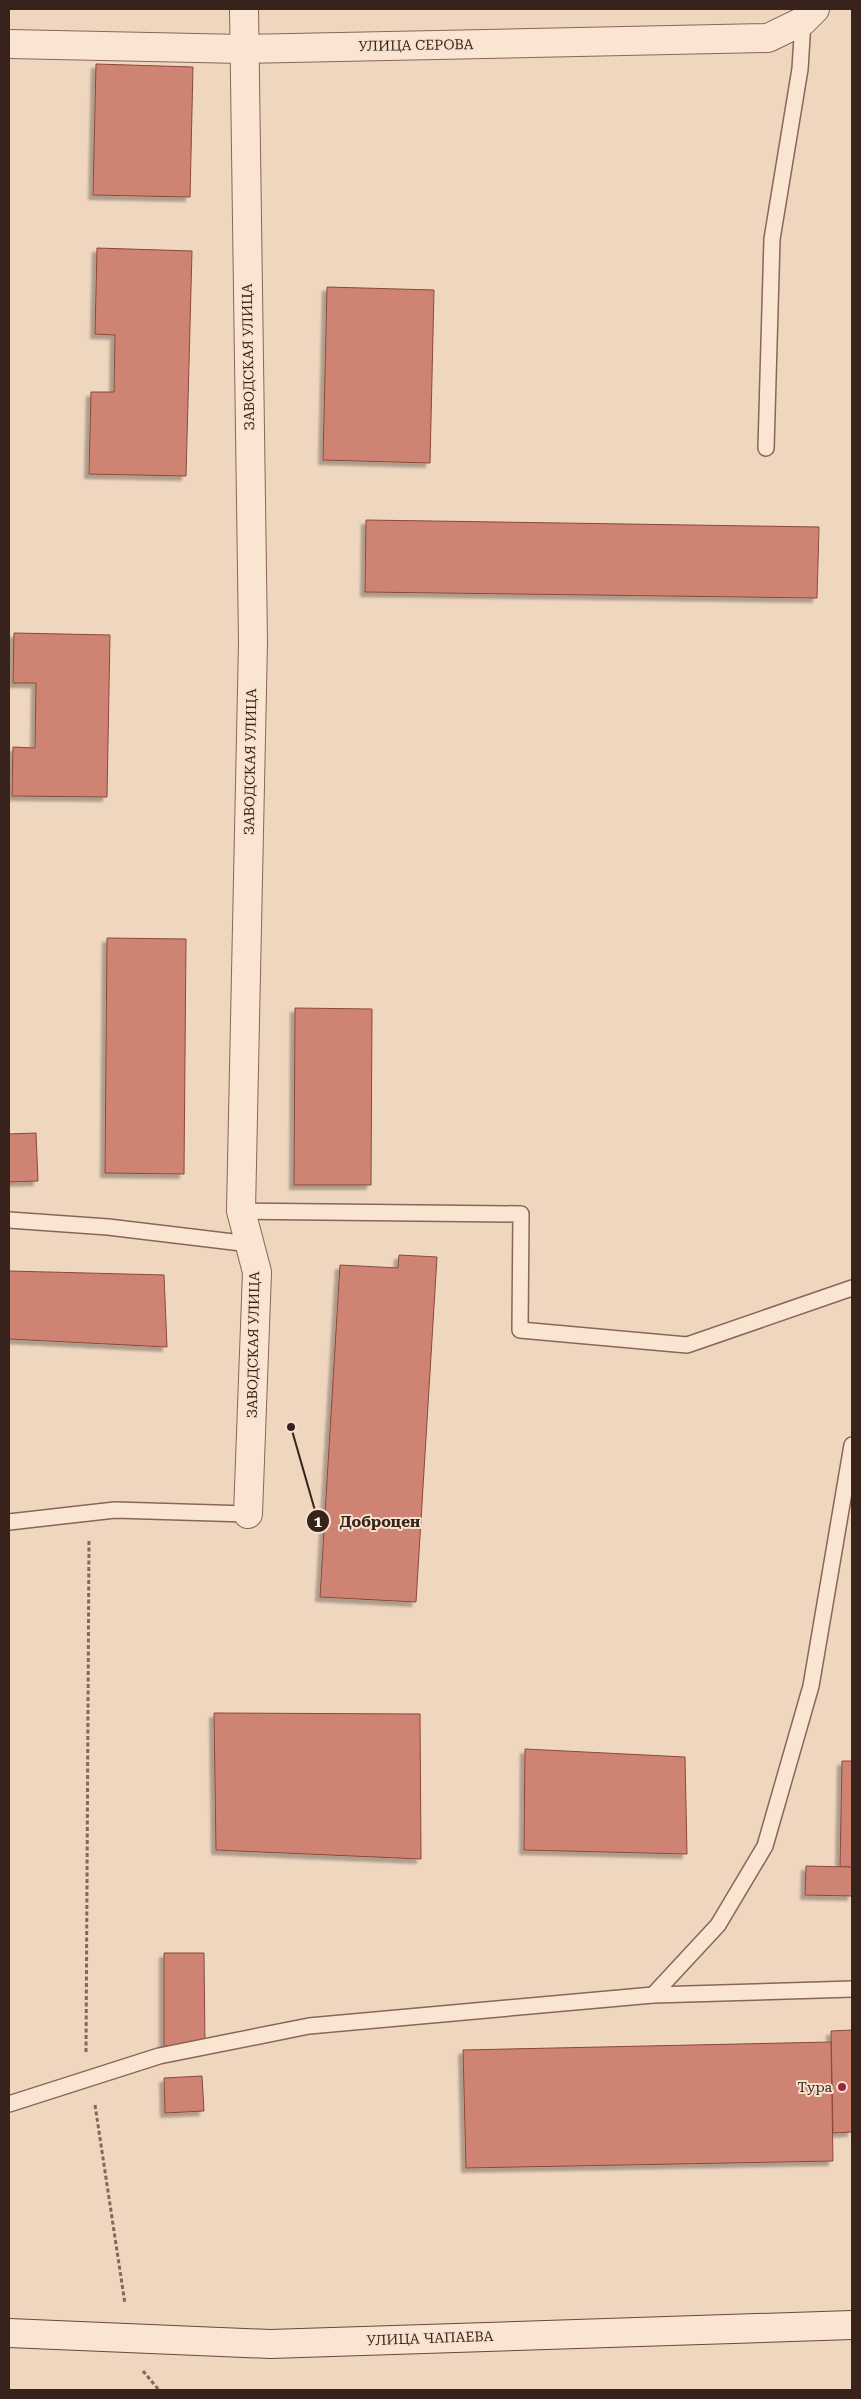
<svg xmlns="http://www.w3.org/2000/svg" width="861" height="2399" font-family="'Roboto Serif',serif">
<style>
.building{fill:#cf8473;stroke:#89483c;filter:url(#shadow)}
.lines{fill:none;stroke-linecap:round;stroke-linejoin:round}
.service-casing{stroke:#896657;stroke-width:18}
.minor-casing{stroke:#896657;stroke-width:30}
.tertiary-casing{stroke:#896657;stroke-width:30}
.secondary-casing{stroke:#6a473a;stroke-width:30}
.path{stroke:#896657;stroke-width:3;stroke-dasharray:4 2.5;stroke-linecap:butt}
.service{stroke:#fae5d3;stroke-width:15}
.minor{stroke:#fae5d3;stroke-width:28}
.tertiary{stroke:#fae5d3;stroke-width:28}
.secondary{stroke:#fae5d3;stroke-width:28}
.poi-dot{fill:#9a2541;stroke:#f7e2cf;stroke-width:2}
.labels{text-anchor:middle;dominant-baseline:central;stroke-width:4;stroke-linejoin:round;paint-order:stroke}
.street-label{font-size:14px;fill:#38231c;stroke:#f7e2cf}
.poi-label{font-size:14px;fill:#38231c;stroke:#f7e2cf;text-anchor:end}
.leader{fill:none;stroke:#38231c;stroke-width:2}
.callout-dot{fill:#38231c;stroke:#f7e2cf;stroke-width:2}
.mark-label{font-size:15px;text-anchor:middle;font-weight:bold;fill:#fff}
.callout-label{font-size:15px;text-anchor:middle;font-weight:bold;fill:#38231c;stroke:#f7e2cf;stroke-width:4;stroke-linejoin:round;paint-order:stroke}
</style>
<defs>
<filter id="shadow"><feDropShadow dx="-4.5" dy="4.5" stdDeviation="1" flood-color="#0004"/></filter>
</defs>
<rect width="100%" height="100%" fill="#efd6bf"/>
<g class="building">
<polygon points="96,64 193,67 190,197 93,195"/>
<polygon points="97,248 192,251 186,476 89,474 91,392 114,392 115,335 95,334"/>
<polygon points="327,287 434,290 430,463 323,460"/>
<polygon points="366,520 819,527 817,598 365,592"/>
<polygon points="14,633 110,635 107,797 12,796 13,747 35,748 36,683 13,683"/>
<polygon points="107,938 186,939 184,1174 105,1173"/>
<polygon points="295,1008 372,1009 371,1185 294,1185"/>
<polygon points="36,1133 38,1181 9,1182 9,1134"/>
<polygon points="399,1255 437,1257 416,1602 320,1597 340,1265 398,1268"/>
<polygon points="9,1271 164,1275 167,1347 9,1339"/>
<polygon points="214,1713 420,1714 421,1859 216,1850"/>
<polygon points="525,1749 685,1757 687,1854 524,1850"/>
<polygon points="842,1761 852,1761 852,1867 840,1867"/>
<polygon points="806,1866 852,1867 852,1896 805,1895"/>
<polygon points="164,1953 204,1953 205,2046 164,2046"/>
<polygon points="852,2030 852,2132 833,2133 831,2031"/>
<polygon points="831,2042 833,2161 466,2168 463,2050"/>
<polygon points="202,2076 204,2111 165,2113 164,2078"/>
</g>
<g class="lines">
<defs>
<g id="service">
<polyline points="766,448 772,239 800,69 803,21"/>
<polyline points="241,1211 521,1214 520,1330 687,1345 852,1288"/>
<polyline points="9,1220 108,1227 250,1244"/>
<polyline points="9,1522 115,1510 248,1514"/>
<polyline points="653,1995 718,1925 765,1846 811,1686 852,1445"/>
<polyline points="9,2104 159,2056 309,2026 653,1995 852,1989"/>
</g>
<polyline id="minor" points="244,9 253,642 241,1211 257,1272 248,1514"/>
<polyline id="tertiary" points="9,44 243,49 768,38 803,21 815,9"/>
<polyline id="secondary" points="9,2333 270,2344 852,2325"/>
</defs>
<use href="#service" class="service-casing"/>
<use href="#minor" class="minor-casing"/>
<use href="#tertiary" class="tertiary-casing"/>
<use href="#secondary" class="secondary-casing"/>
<g class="path">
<polyline points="86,2052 89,1539"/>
<polyline points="95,2105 125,2304"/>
<polyline points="143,2371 159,2390"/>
</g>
<use href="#service" class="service"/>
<use href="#minor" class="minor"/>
<use href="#tertiary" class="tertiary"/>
<use href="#secondary" class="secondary"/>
</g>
<circle class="poi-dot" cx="842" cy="2087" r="5"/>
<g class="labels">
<g class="street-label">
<text transform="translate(416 45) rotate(-1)">УЛИЦА СЕРОВА</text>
<text transform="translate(248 357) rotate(-91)">ЗАВОДСКАЯ УЛИЦА</text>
<text transform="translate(250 762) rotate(-89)">ЗАВОДСКАЯ УЛИЦА</text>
<text transform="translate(253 1345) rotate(-89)">ЗАВОДСКАЯ УЛИЦА</text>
<text transform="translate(430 2338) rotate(-2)">УЛИЦА ЧАПАЕВА</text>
</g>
<g class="poi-label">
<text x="832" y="2087">Тура</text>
</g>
</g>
<path class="leader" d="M291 1427L318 1521"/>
<g class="callout-dot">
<circle cx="291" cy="1427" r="5"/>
<circle cx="318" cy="1521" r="12"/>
</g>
<g class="mark-label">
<text x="318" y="1527">1</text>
</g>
<g class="callout-label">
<text x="380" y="1527">Доброцен</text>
</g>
<rect width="861" height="2399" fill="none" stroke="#38231c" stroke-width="20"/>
</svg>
